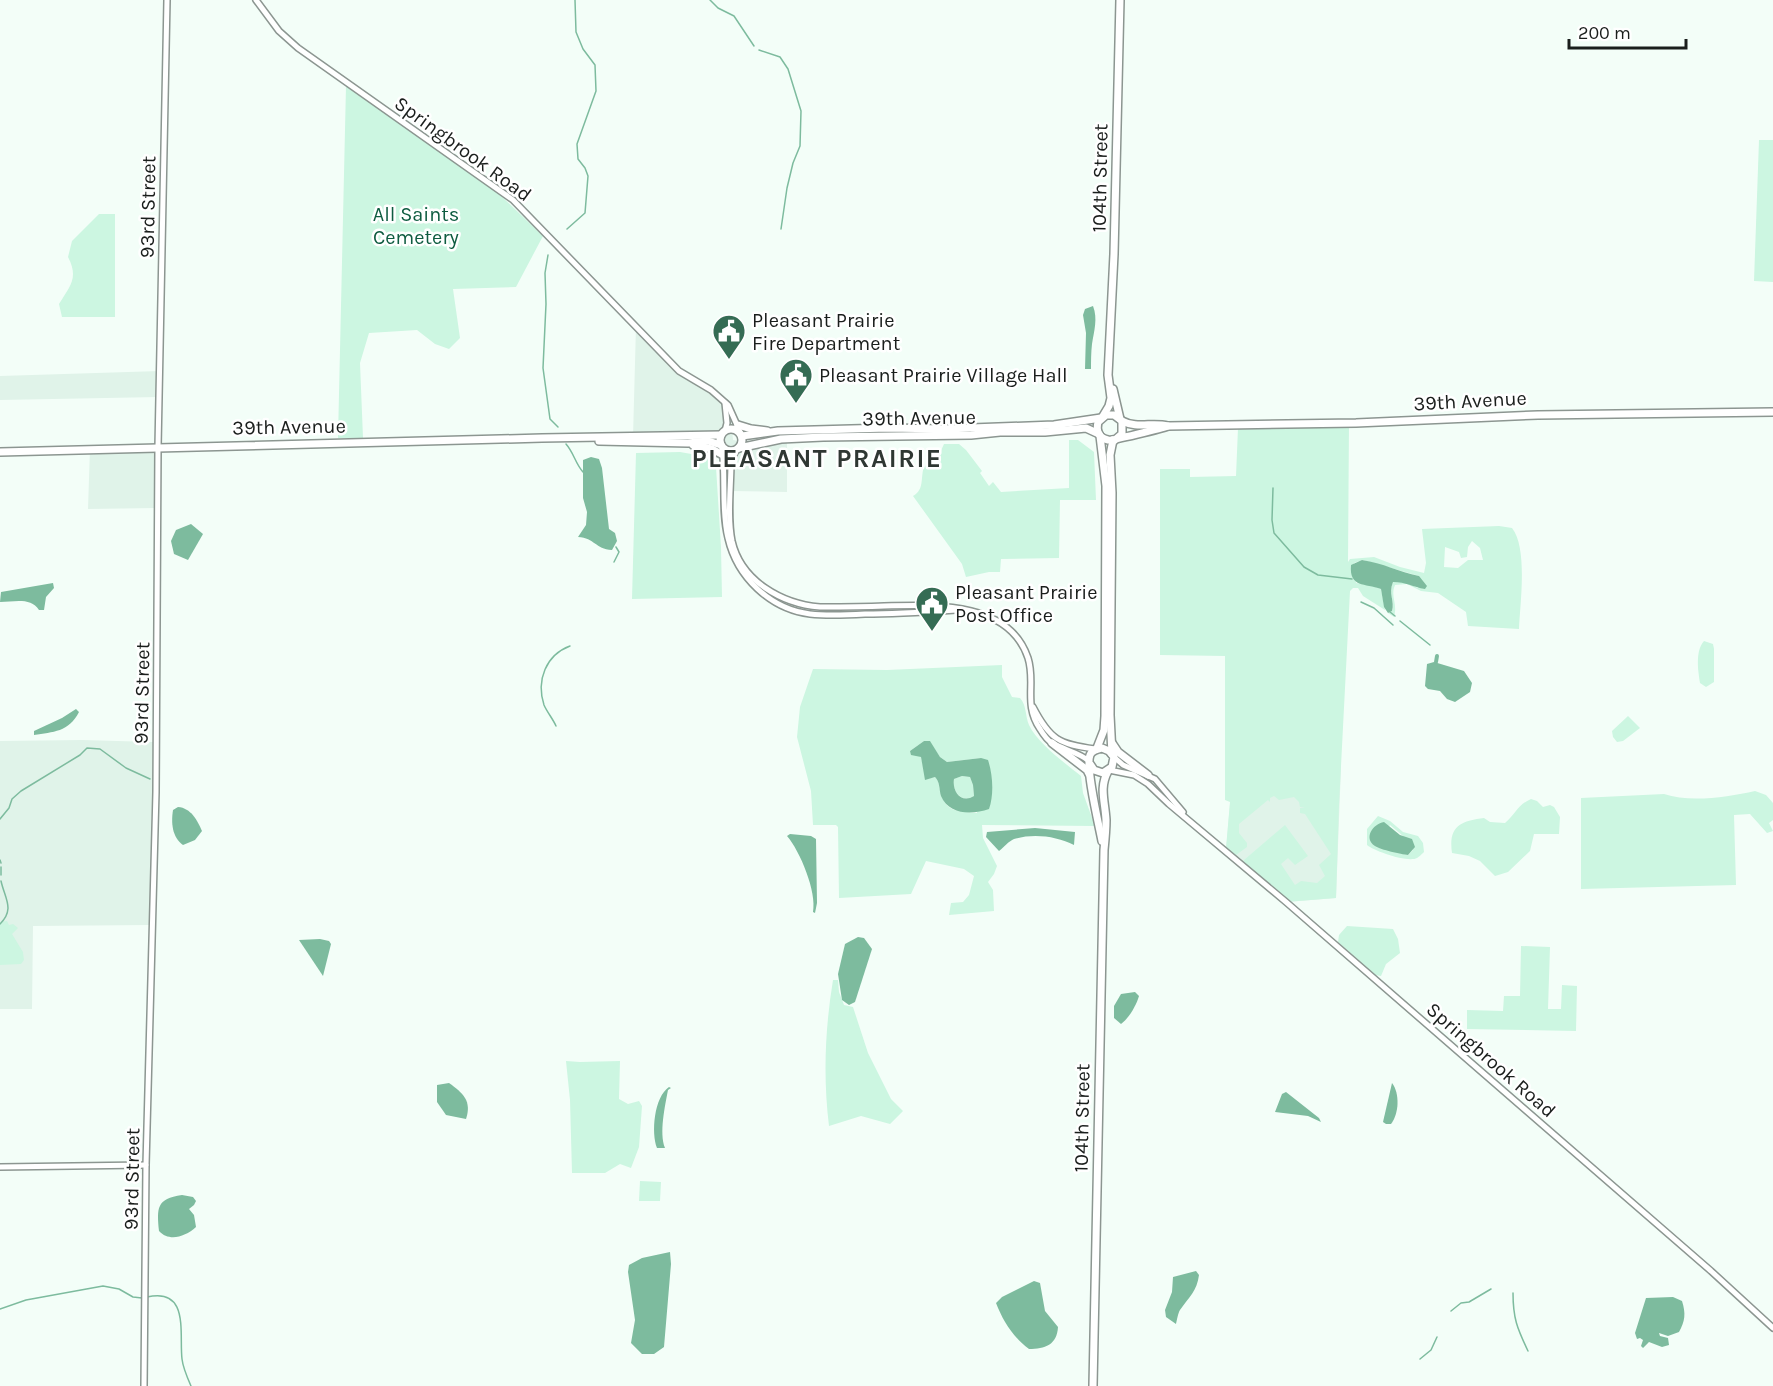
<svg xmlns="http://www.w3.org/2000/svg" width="1773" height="1386" font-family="Karla,sans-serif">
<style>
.built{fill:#e0f3e9}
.green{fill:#ccf6e1;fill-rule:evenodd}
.water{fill:#7dbb9e;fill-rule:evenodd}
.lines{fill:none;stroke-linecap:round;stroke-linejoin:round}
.stream{stroke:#7dbb9e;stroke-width:1.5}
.canal{stroke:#7dbb9e;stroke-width:4}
.minor-casing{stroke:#8c9691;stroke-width:8}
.major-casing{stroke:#8c9691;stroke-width:10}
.minor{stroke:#fff;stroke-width:5}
.major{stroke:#fff;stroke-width:7}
.labels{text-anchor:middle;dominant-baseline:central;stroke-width:5;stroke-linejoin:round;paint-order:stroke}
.street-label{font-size:20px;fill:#1a1e1c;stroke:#fff}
.park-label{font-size:20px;fill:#0e5c40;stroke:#fff}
.poi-label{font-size:20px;fill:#1a1e1c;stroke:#fff;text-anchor:start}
.district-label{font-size:26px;font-weight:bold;letter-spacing:1.5px;fill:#2f3733;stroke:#fff}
</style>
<rect width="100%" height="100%" fill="#f3fef8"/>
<g class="built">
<polygon points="636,326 669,361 717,395 731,418 733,440 747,442 768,438 787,439 787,492 731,491 723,444 717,439 696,435 633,437"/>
<polygon points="160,371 159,397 0,400 0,376"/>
<polygon points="158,447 156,508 88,509 90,449"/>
<polygon points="82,740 153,742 150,925 33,926 32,1009 0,1009 0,741"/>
<polygon points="1320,763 1341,767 1336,898 1286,902 1226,851 1233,769"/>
</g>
<g class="green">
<polygon points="346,86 498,193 543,236 516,287 453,289 460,338 449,349 435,344 417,330 369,333 360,363 363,438 338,438"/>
<polygon points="1759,140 1773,140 1773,282 1754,281"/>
<path d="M99,214H115V317H62L59,304C70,286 79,278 68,257L72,241Z"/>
<path d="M1349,423L1348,562L1350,559L1374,557L1400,567L1424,573L1426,563L1422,529L1499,526L1512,528C1528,548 1520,604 1519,629L1468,626L1466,612L1438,593L1421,591L1407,584L1395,585C1390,597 1398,603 1394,617L1388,613L1392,611C1395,602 1388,594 1393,582H1405L1418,588L1419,576L1363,560L1354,563L1356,583L1370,585L1381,589L1385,610L1363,596L1358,588H1353L1350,591L1339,805L1336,898L1286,902L1243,863L1244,860L1285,825L1308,856L1295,865L1288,858L1281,864L1295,885L1301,881L1317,883L1325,876L1319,865L1331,854L1305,814L1300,813V808L1305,807H1300L1299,802L1294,797L1279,800L1274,796L1270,798V802L1268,800L1239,824V833L1247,843V847L1236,855L1226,848L1230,802L1225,800V656L1160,655V469H1190V477L1236,476L1238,428ZM1472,541L1480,548L1483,560H1468L1458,568L1444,567L1445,547L1459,552L1461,558L1467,557L1468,547Z"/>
<path d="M1069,440H1078L1094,452L1096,500H1060L1059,558L1001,559L1000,572H989L966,577L962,564L913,496C925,489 920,478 924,467L939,455L944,444H959L966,450L982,471L980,473L989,486L993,482L1001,492L1069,488Z"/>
<polygon points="680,452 714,458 716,467 721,547 722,597 632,599 636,453"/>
<path d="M1704,641L1713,644L1714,649V682L1706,687L1700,683C1698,671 1695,651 1704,641Z"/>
<path d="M1002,665V677L1012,697L1020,698C1027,706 1025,716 1029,725C1038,744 1065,763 1081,776L1083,793L1095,826L982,825L983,838L997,866L994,874L988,882L993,890L994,911L949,915L951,903L963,902L969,895L974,876L964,869L926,861L911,894L839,898L838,827L836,825H813L811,791L797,737L800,707L813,669L887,670ZM924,741H929L940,757L947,762L981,758L977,813C958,811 945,813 940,790C938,784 940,782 935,777L926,779L921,757L910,751Z"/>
<polygon points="1628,716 1640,728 1623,741 1617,742 1613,737 1612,731"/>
<path d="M962,776L970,777L973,785L974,796C961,804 952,791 954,779Z"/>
<path d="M1755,791L1766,795L1773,803V820L1769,823L1773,831L1767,833L1750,814L1734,815L1736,885L1581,889V798L1664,794C1690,803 1728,797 1755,791Z"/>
<path d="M1531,799L1537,801L1543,807L1550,805L1554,807L1560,817L1559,834H1534L1530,851L1508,872L1495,876L1480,861L1469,856L1452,853C1448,826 1461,821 1484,818L1490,822L1505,823C1516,814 1517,805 1531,799Z"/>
<path d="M1378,816L1390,821L1403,832L1418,836L1423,843L1424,852C1423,853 1419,857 1417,858C1408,863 1374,851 1367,845V829ZM1390,825L1403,836L1413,850L1408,855L1376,847Z"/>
<polygon points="7,921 9,925 13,924 18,928 12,934 23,952 24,960 21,964 0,965 0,922"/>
<polygon points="1347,926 1393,929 1398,939 1400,953 1386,964 1381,976 1375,975 1338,942 1339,935"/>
<polygon points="1521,946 1550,947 1548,1009 1561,1009 1562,985 1577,986 1576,1031 1467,1029 1467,1010 1503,1011 1504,996 1520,996"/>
<path d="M833,980H838L839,992L844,1005L853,1007L868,1053L891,1099L903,1111L890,1124L861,1116L829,1126C823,1077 825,1029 833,980Z"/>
<polygon points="566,1061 580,1062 620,1061 619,1099 628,1104 639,1101 642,1106 639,1147 631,1168 620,1164 605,1173 572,1173 570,1100"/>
<polygon points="640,1181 661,1182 660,1201 639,1201"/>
</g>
<g class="water">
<path d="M1093,306C1098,319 1094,331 1092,344C1091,353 1091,361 1091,369H1085L1086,333L1083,315L1085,309Z"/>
<path d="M591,457L599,459L602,468L609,529L615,533L617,541L612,550C595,549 595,538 578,537L586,525L587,512L583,498V460Z"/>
<polygon points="191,524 203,534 188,560 174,554 171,541 176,530"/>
<path d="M1362,560C1383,563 1399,572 1419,576L1427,586L1425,589C1413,587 1406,582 1393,582C1388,594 1395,601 1392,611L1388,613L1384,607L1381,589C1365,583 1349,588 1351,565Z"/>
<path d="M53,583L54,588L46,597L44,610H39C31,597 14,602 0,602L1,592Z"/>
<polygon points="1434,662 1464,671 1472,683 1470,692 1455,702 1447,699 1440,691 1428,689 1425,686 1427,664"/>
<path d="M76,709L79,712C69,732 53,732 34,735V731L62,718Z"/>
<path d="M924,741H930L940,757L947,762L981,758L988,760C993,775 994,795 989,809C972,815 949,815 941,796C939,789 940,782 935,777L925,780L921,757L911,755L910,751ZM962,776L970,777L973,785L974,796C961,804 952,791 954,779Z"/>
<path d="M178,807C191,808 197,820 202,831L195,840L183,845C172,837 171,823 173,810Z"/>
<path d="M1384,822L1400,835L1412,839L1415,847L1408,855C1401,854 1381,850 1375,846C1363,838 1373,824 1384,822Z"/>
<path d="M1035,828L1075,832L1074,845C1057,836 1033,833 1014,839C1009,841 1004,847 999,851L986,837L987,832Z"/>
<path d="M790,834L811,836L816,839L817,903L815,913L813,912C817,892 800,851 787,836Z"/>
<polygon points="858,937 864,938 872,949 855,1002 849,1005 842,1000 838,974 845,944"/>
<polygon points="320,939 329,941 331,944 323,976 299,940"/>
<path d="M1135,992L1139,996C1136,1006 1129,1018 1121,1024L1114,1018V1006L1121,994Z"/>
<path d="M449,1083C463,1093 472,1101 466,1119L446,1115L437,1102V1085Z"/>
<path d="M1392,1083C1400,1093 1399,1114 1391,1124H1386L1383,1122Z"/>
<path d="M669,1087L671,1088L668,1090C665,1106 659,1133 665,1148H657C651,1133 654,1097 669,1087Z"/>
<polygon points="1286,1092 1319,1118 1321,1122 1308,1116 1275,1112 1282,1094"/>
<path d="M182,1195L193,1197L196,1201L194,1205L189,1209L194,1215L196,1227C185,1237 169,1242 159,1231C157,1208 156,1199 182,1195Z"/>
<polygon points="670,1252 671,1264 664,1347 654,1354 642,1354 631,1343 635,1320 628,1272 629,1265 642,1258"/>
<path d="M1196,1271L1199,1275C1197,1291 1189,1297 1180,1310C1178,1313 1177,1320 1176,1324L1166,1317L1165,1310L1172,1292L1173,1277Z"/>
<path d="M1034,1281L1040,1283L1045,1311L1058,1327C1057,1345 1045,1349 1029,1349C1013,1337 1003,1321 996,1303L1002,1297Z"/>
<path d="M1673,1297L1682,1301C1686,1314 1685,1321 1679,1332L1668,1336L1659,1333L1660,1336L1668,1338L1669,1345L1662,1347L1649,1342L1643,1348L1641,1346L1643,1340L1640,1338L1637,1339L1635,1333L1646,1298Z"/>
</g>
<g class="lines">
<g class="stream">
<polyline points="710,0 718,8 734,16 754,46"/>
<polyline points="759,50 780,57 788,69 801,111 800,146 793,163 787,188 781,229"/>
<polyline points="567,229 585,213 588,176 585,168 578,159 577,144 596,91 595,65 583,49 576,32 575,0"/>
<polyline points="548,255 545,273 546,304 543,368 550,419 558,427"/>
<path d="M566,444C574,453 575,463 583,472"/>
<polyline points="1273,488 1272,520 1274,533 1304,567 1318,575 1352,579"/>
<polyline points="614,562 619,552 616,547"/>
<polyline points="1361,602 1374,608 1393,625"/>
<polyline points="1390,612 1395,616"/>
<polyline points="1400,621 1430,645"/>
<path d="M556,726C553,719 547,712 544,705C536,680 546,655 570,646"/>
<polyline points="0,819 9,808 12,799 21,791 80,755 87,748 100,749 126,768 150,779"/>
<polyline points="0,860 1,863"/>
<polyline points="1,867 1,875"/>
<path d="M0,924C15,909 5,899 1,881"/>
<path d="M1513,1293C1513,1318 1517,1328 1528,1351"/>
<path d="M147,1297C190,1287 179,1334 182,1359C183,1368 187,1377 191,1386"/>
<polyline points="0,1309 26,1300 103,1286 119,1289 133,1297 142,1298"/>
<polyline points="1451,1311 1461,1303 1469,1302 1491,1289"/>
<polyline points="1420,1359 1431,1350 1437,1337"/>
</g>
<polyline class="canal" points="1436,662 1437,656"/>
<defs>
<g id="minor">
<polyline points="256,0 279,31 298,48 513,200 679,371 711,390 728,405 741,434"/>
<polyline points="725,431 727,423 725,403"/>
<path d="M722,447C726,476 721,511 728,538C737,577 770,609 810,614C828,616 847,615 865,614C895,614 926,612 956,610"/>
<path d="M736,450L731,462C731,487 727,516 732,541C741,581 782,604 820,607C841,607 862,607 884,606C932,605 1009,600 1028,658C1036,683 1023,704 1040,729C1043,734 1047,740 1052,743C1064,750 1078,752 1089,761"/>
<path d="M1033,707C1050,740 1059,744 1095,749"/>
<polyline points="1114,757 1123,765 1155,779 1183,812"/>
<polyline points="1109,770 1134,775 1148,784 1169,804 1286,902 1711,1271 1773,1328"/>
<polyline points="0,1167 146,1165"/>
<polyline points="144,1386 146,1165 156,792 158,447 167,0"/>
</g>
<g id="major">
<polyline points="1113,389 1120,419"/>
<polyline points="1103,416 1109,406 1111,398 1108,375 1114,254 1120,0"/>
<path d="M1122,421C1137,429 1152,422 1168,426L1356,423L1538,415L1773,412"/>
<polyline points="738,425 751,429 767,431"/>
<circle cx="731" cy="440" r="11"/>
<polyline points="742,436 778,431 888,428 945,429 1054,425 1101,418"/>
<path d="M1115,440L1122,434V421L1114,415H1106L1098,422C1096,430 1098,438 1108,440C1111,441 1163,428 1168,426"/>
<polyline points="599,441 688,443 708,441 721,445"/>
<polyline points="693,445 712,449 723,455"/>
<polyline points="739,448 781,439 823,437 971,435 1000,432 1045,432 1086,428 1099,434"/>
<polyline points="0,452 542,438 721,435"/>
<polyline points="1052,743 1087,770 1089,774"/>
<polyline points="1112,743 1118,752 1148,775"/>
<polyline points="1097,748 1104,730 1105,716 1106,486 1100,436"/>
<polyline points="1112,754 1110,715 1112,493 1110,455 1113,440"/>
<path d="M1090,764L1094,770L1103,773L1112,767L1114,757L1109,751L1102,748C1097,749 1092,750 1090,755C1085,767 1099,825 1102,841"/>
<path d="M1093,1386L1104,850C1105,840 1106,830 1106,820C1105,801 1099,788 1108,771"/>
</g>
</defs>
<use href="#minor" class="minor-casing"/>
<use href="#major" class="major-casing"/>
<use href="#minor" class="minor"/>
<use href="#major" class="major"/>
</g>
<defs>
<symbol id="civic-pin" viewBox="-11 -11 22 30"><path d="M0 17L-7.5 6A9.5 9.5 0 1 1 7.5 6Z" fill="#356c54" stroke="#fff"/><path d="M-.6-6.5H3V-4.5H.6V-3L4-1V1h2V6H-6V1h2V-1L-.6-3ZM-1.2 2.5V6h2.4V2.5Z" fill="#fff"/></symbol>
</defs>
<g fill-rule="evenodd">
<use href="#civic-pin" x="710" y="312" width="38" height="52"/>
<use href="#civic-pin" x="777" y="356" width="38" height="52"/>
<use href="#civic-pin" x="913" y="584" width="38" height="52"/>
</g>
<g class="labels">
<g class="street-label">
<text transform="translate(463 149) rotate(36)">Springbrook Road</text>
<text transform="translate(1100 178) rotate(-89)">104th Street</text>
<text transform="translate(148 207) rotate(-89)">93rd Street</text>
<text transform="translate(1470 401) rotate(-3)">39th Avenue</text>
<text transform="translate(919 418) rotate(-1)">39th Avenue</text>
<text transform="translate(289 427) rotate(-1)">39th Avenue</text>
<text transform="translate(142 693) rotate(-89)">93rd Street</text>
<text transform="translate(1491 1060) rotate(41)">Springbrook Road</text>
<text transform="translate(1082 1118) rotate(-89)">104th Street</text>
<text transform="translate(132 1179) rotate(-89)">93rd Street</text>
</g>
<g class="park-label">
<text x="416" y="214">All Saints<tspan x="416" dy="23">Cemetery</tspan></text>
</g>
<g class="poi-label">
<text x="752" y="320">Pleasant Prairie<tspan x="752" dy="23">Fire Department</tspan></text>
<text x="819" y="375">Pleasant Prairie Village Hall</text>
<text x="955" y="592">Pleasant Prairie<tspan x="955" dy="23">Post Office</tspan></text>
</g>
<g class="district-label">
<text x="817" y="458">PLEASANT PRAIRIE</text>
</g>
</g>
<path d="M1569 39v9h117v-9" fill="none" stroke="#1a1e1c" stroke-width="3"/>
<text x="1578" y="39" font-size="18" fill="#1a1e1c" stroke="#ffffff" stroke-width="4.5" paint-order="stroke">200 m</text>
</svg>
